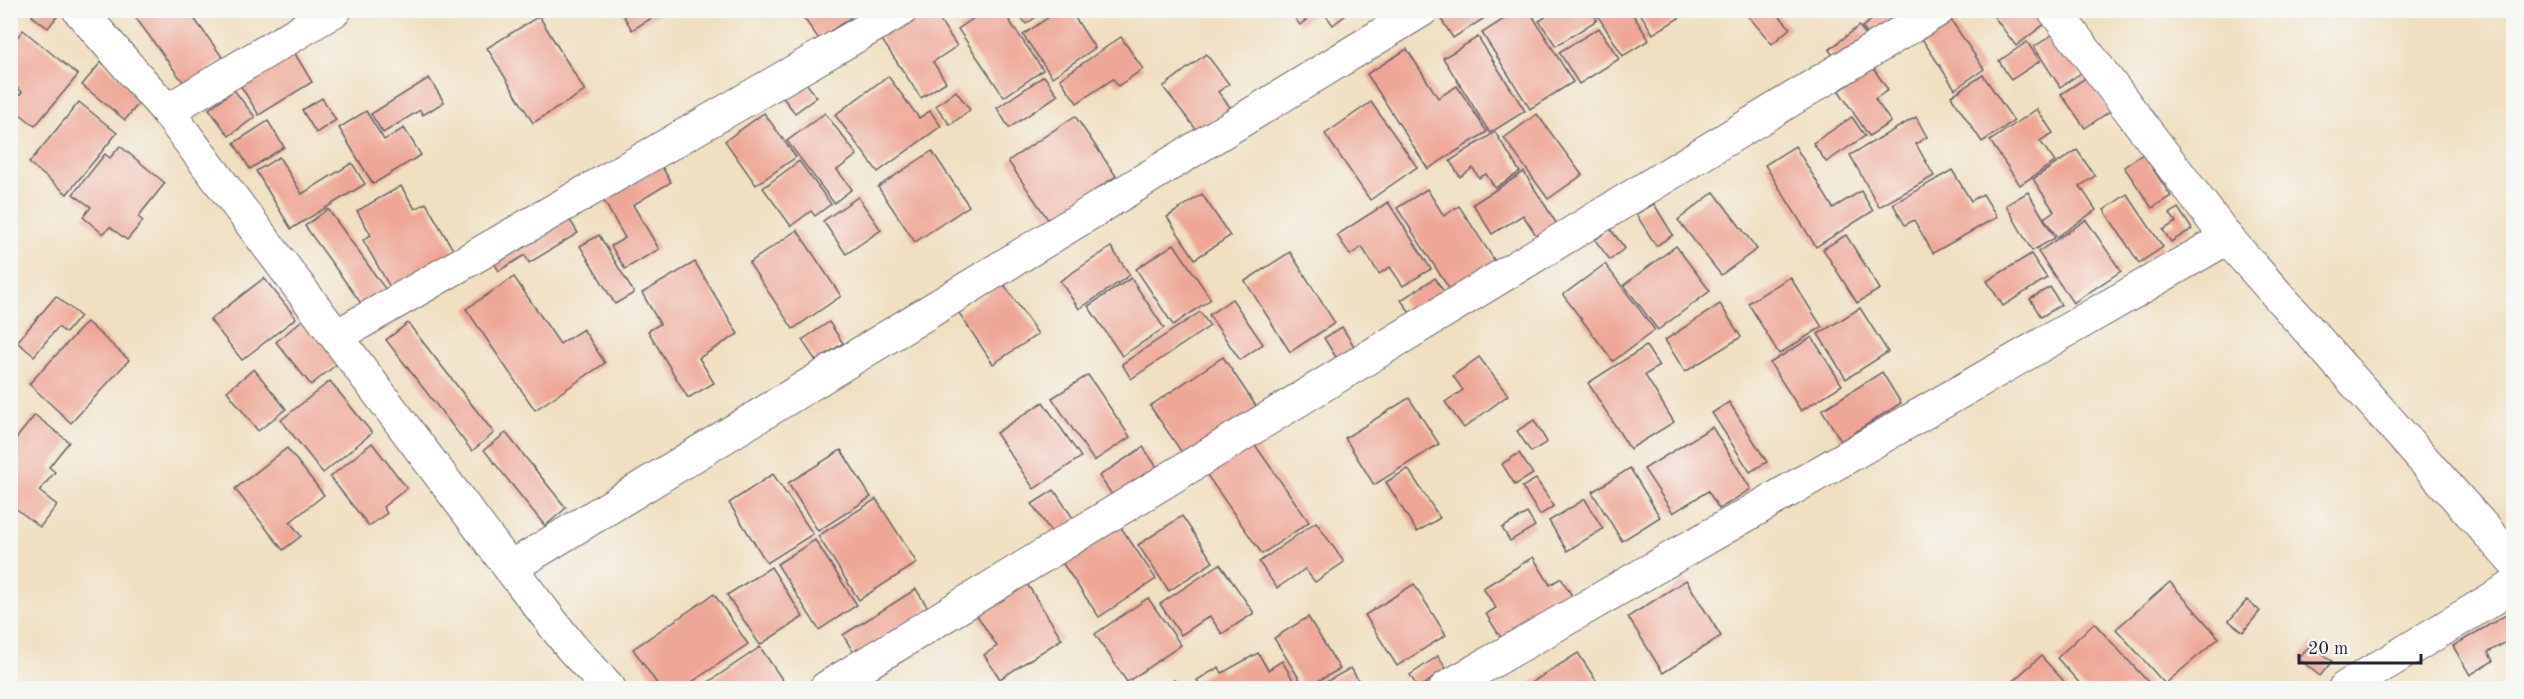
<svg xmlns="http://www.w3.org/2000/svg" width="2524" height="699" font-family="'Old Standard TT',serif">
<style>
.building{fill:#eea796}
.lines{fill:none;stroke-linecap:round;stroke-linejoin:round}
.minor-casing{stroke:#6a646a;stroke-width:35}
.minor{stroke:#fff;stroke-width:33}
</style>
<rect width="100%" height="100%" fill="#f6f6f2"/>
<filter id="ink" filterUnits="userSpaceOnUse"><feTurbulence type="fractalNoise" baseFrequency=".0167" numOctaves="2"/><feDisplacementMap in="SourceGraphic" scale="12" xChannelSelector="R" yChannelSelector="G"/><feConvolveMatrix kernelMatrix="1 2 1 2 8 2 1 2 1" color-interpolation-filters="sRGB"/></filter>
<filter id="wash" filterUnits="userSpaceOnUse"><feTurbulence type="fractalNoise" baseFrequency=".008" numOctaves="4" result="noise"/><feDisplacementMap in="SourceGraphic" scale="24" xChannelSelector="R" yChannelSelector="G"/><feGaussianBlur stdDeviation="1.35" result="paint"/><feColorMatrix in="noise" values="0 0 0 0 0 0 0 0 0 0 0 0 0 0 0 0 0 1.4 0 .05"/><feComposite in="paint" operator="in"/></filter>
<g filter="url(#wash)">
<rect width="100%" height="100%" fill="#f0dfc0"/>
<g id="blocks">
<g class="building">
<polygon points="37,10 62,10 48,28 32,16"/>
<polygon points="130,10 188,10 223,58 186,86"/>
<polygon points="620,10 665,10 632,30"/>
<polygon points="798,10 846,10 851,17 819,39"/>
<polygon points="918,10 933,10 957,46 933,62 946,82 921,98 880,37"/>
<polygon points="986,10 1002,10 1043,70 1004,97 958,29"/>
<polygon points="1016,10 1046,10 1026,24"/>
<polygon points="1059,10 1070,10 1095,48 1052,77 1023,35"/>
<polygon points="1289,10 1318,10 1300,25"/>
<polygon points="1322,10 1346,10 1348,13 1333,25"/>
<polygon points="1454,10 1497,10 1453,38 1441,19"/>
<polygon points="1518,10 1529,10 1573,82 1530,109 1482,33"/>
<polygon points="1556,10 1591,10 1597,20 1556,46 1539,21"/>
<polygon points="1594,10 1630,10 1649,40 1623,56"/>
<polygon points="1638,10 1692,10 1653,34"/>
<polygon points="1743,10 1774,10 1790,28 1772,44"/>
<polygon points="1886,10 1920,10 1899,27"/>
<polygon points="1989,10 2038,10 2047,22 2016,46"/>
<polygon points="1884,11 1896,26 1874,43 1862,27"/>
<polygon points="539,16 585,91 533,123 487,48"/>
<polygon points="1951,20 1984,69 1955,89 1922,39"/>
<polygon points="1859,26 1871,41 1840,65 1829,50"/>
<polygon points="1599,28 1619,59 1579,84 1559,52"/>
<polygon points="23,30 78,75 35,126 10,106 22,92 10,82 10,46"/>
<polygon points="2055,33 2081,73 2060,87 2034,47"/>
<polygon points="1121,37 1143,69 1118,86 1113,79 1077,103 1060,79"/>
<polygon points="1478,37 1525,111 1490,133 1443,58"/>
<polygon points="2027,42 2040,61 2011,80 1999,61"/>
<polygon points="1407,49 1438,98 1457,86 1487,132 1428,169 1367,74"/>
<polygon points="294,52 312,82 259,115 240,85"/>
<polygon points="1206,54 1229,84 1218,92 1234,112 1202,137 1163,87"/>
<polygon points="101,62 144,97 125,120 82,85"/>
<polygon points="1873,68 1888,90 1875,99 1891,122 1869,136 1839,91"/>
<polygon points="1983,75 2014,121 1982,142 1951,96"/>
<polygon points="888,76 919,118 930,111 941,126 878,172 835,115"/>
<polygon points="1044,76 1058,95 1009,128 997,108"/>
<polygon points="2087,77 2110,111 2085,128 2061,94"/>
<polygon points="429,78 444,102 423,115 420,110 383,133 371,114"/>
<polygon points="802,78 817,97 795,113 780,94"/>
<polygon points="234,90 255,117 229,136 209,109"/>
<polygon points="956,91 970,110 950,125 936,106"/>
<polygon points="322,98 336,120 316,133 302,110"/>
<polygon points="79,102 117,133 67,194 29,163"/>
<polygon points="1371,102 1417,167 1370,200 1325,134"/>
<polygon points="2037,109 2053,133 2040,141 2055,162 2020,185 1990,141"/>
<polygon points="366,111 384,140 404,128 421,155 373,184 339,128"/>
<polygon points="764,113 796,157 756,185 725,141"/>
<polygon points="825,113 857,155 837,170 852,189 834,203 787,141"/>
<polygon points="1537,114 1582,175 1548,199 1504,138"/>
<polygon points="1075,116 1116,176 1049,221 1008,161"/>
<polygon points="1852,117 1865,136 1826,162 1813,143"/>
<polygon points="1916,117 1927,137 1916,144 1934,176 1879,207 1850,155"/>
<polygon points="268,121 284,147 250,169 234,143"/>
<polygon points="1495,132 1520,172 1495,188 1486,174 1479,178 1473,168 1460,177 1450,161"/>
<polygon points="120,146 165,183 138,217 143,221 127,240 110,227 103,234 83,217 91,207 73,194 105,154 110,158"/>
<polygon points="1795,146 1833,208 1861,191 1873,211 1816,247 1765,165"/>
<polygon points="2077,150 2095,176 2080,186 2096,210 2057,237 2044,218 2054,211 2033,179"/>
<polygon points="932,151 969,206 915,242 878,187"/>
<polygon points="2143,154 2171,196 2152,208 2124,167"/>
<polygon points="279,157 302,194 352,163 365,184 291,229 256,171"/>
<polygon points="658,160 671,182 633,205 659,249 625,269 611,246 625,238 600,194"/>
<polygon points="799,161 831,204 815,216 811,211 791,226 763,188"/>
<polygon points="1952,170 1971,201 1983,194 1997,217 1933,253 1914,220 1905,225 1893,204"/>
<polygon points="1524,172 1560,229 1540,241 1523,215 1492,234 1473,204"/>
<polygon points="401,186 415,209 426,203 455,253 391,289 363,240 371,235 357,211"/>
<polygon points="1427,189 1444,216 1459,206 1497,264 1452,293 1397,208"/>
<polygon points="1714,192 1757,249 1721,275 1678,220"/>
<polygon points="2028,192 2055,238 2032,251 2006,205"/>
<polygon points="1202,194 1230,236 1195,259 1167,217"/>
<polygon points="2127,194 2163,247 2139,263 2104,210"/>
<polygon points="858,197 881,230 846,254 823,221"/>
<polygon points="1388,202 1431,269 1403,286 1390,267 1379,274 1362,247 1350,255 1337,235"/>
<polygon points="1654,204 1673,235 1656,246 1636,214"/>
<polygon points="2178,208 2192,229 2171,242 2163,230 2176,222 2170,214"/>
<polygon points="328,209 386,290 363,306 305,226"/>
<polygon points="565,212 578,233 529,263 525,255 499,271 490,256"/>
<polygon points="2086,220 2121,271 2073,303 2038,252"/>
<polygon points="1610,229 1625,248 1610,260 1595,240"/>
<polygon points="797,230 841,296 793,329 749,263"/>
<polygon points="599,235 634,293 615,304 580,246"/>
<polygon points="1846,235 1880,289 1857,303 1823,249"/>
<polygon points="1174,244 1211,299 1173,325 1136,269"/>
<polygon points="1676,246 1710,291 1658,330 1624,285"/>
<polygon points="1111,247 1130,275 1079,309 1060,281"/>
<polygon points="1290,252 1335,323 1290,352 1245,281"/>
<polygon points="2031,254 2047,278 2003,306 1987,281"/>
<polygon points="695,262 738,334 699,358 714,383 688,398 648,331 660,324 642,293"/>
<polygon points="1605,264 1655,330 1613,361 1563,295"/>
<polygon points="514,277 560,344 583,329 605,363 535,410 466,309"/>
<polygon points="1790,277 1822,327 1779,354 1748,303"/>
<polygon points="264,278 296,318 242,360 210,320"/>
<polygon points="1131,278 1164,328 1122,356 1088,306"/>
<polygon points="1435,278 1448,298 1414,319 1401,300"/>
<polygon points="1003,283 1038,334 993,364 959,313"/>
<polygon points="2050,287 2061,305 2041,317 2030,299"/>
<polygon points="56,296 80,316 66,333 58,327 34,356 17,342"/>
<polygon points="1232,299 1263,344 1240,360 1209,315"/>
<polygon points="1720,304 1741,337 1685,372 1665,340"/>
<polygon points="1860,308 1888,352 1846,379 1818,334"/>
<polygon points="1200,312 1210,326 1131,379 1122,364"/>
<polygon points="307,316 342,360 311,385 276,342"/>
<polygon points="87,322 129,360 71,423 29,384"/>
<polygon points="829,322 843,343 816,361 802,340"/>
<polygon points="408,323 494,433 472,451 386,340"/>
<polygon points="1342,327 1357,351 1339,362 1324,338"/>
<polygon points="1812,337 1842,385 1801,411 1770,363"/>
<polygon points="1646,346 1659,366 1645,375 1674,422 1630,449 1588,383"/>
<polygon points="1223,357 1258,409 1185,457 1150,406"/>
<polygon points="1479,357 1508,395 1464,428 1445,402 1463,390 1453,376"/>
<polygon points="254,369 286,409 258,431 227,391"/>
<polygon points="1882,372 1901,403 1841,441 1822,410"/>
<polygon points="1088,375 1130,437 1094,461 1052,398"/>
<polygon points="330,381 372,433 323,473 281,420"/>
<polygon points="1409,398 1439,444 1374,485 1345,438"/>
<polygon points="1043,402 1081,457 1034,489 996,433"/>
<polygon points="1729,402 1767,462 1750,472 1712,413"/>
<polygon points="35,415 69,442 49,467 55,472 39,491 57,505 40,527 10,504 10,446"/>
<polygon points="1534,420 1547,442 1531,452 1517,431"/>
<polygon points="1712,427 1751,489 1719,509 1708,491 1673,513 1644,469"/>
<polygon points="506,433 566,508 545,526 484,450"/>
<polygon points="1253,442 1309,522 1262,554 1207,475"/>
<polygon points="372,443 407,488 383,507 387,513 369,526 330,477"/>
<polygon points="1143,447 1159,470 1115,499 1099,476"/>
<polygon points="287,448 324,495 290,522 301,536 283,550 235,489"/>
<polygon points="841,450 871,497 818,531 788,483"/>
<polygon points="1519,453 1533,474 1515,485 1502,464"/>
<polygon points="1630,468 1660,517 1622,541 1592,492"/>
<polygon points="1408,469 1440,518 1417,532 1386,482"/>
<polygon points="773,474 813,534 767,563 729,503"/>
<polygon points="1536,479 1554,506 1540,515 1522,487"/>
<polygon points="1054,490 1075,521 1053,535 1032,504"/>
<polygon points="876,499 917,563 859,600 818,536"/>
<polygon points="1585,499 1603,529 1567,551 1549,521"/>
<polygon points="1527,513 1535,526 1510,541 1502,528"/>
<polygon points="1182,516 1213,562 1169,591 1138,545"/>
<polygon points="1316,522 1344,562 1315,582 1305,569 1277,588 1259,562"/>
<polygon points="1118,523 1156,579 1099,617 1061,561"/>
<polygon points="815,540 857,605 819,630 777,564"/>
<polygon points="1533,557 1550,585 1561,578 1574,599 1504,643 1486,614 1496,608 1483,588"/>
<polygon points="1220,564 1254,613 1222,634 1210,616 1181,635 1160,604"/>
<polygon points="771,567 803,617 760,645 727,595"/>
<polygon points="1024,579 1062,639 1000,679 984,655 997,646 974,611"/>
<polygon points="1686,580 1721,636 1663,673 1628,617"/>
<polygon points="2170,582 2219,638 2165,684 2116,629"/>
<polygon points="1414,584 1446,635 1397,666 1365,615"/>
<polygon points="916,589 928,608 855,655 843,635"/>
<polygon points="714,594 748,644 683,688 660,688 633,649"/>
<polygon points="1148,598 1181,645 1127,682 1095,634"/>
<polygon points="2247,600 2260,611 2243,632 2229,621"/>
<polygon points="2511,612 2514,616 2514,638 2488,652 2493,661 2470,675 2453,646"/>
<polygon points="1308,617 1340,669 1305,688 1274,638"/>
<polygon points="2094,623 2149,683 2143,688 2084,688 2057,658"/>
<polygon points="2311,644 2332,661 2320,676 2299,659"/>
<polygon points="760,647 788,688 700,688"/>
<polygon points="1258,653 1268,670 1282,661 1298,688 1202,688 1197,680 1219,667 1222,673"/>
<polygon points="1578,653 1601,688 1523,688"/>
<polygon points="1438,656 1447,670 1418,688 1410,675"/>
<polygon points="2041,656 2070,688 2005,688"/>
<polygon points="1351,668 1363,688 1315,688"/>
<polygon points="867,677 874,688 847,688"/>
<polygon points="1174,680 1179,688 1160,688"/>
</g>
</g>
</g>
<g filter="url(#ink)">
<use href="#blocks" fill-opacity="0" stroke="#6a646a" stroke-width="1.5"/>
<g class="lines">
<defs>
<g id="minor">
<polyline points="79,10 167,111 510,568 571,647 609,688"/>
<polyline points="2054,10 2227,238 2514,562"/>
<polyline points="167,111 335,10"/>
<polyline points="337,336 901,10"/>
<polyline points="510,568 1422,10"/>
<polyline points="826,688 1938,10"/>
<polyline points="1446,688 2227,238"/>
<polyline points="2345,688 2514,586"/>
</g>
</defs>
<use href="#minor" class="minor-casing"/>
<use href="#minor" class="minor"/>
</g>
</g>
<rect width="2524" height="699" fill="none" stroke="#f6f6f2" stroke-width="36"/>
<path d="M2299 654v9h122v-9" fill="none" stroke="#22223b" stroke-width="3"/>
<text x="2308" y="654" font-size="18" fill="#22223b" stroke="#f6f6f2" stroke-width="4.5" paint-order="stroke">20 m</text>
</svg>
